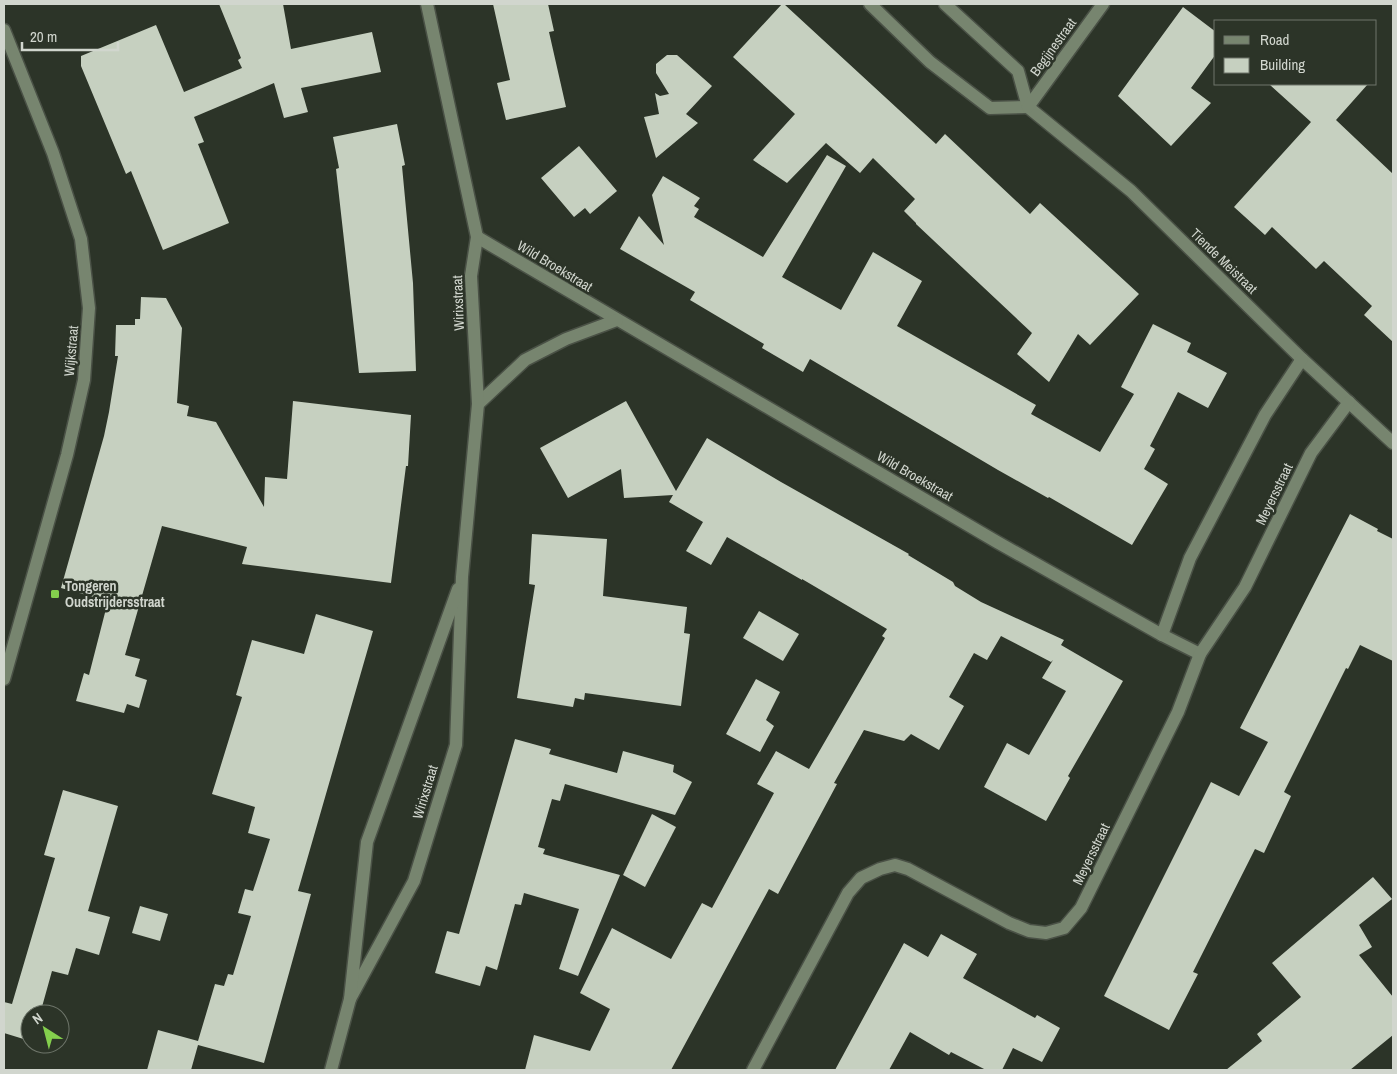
<svg xmlns="http://www.w3.org/2000/svg" width="1397" height="1074" font-family="'Archivo Narrow',sans-serif">
<style>
.building{fill:#c6d0c0}
.lines{fill:none;stroke-linecap:round;stroke-linejoin:round}
.minor-casing{stroke:#4a5146;stroke-width:15}
.minor{stroke:#77856f;stroke-width:12}
.poi-dot{fill:#84cf4d;stroke:#2c3428;stroke-width:2}
.labels{text-anchor:middle;dominant-baseline:central;stroke-width:5;stroke-linejoin:round;paint-order:stroke}
.street-label{font-size:14px;fill:#d1d6ce;stroke:#2c3428}
.poi-label{font-size:14px;font-weight:bold;fill:#d1d6ce;stroke:#2c3428;text-anchor:start}
</style>
<rect width="100%" height="100%" fill="#2c3428"/>
<g class="building">
<polygon points="219,4 283,4 291,49 372,32 381,72 301,88 308,112 284,118 274,83 194,117 204,142 198,144 229,223 163,250 131,171 126,174 81,66 81,56 156,25 184,92 242,68 238,60 241,58"/>
<polygon points="493,4 548,4 554,31 549,32 566,107 506,120 497,83 510,80"/>
<polygon points="782,4 784,4 936,144 945,134 1030,214 1040,203 1139,294 1090,345 1078,334 1049,382 1017,354 1032,333 916,224 916,223 904,211 915,199 873,158 860,173 826,143 787,183 753,160 795,114 733,57"/>
<polygon points="1183,7 1216,32 1216,54 1191,88 1211,103 1171,146 1118,96"/>
<polygon points="667,55 677,55 712,86 686,114 698,123 656,158 644,117 659,114 655,93 660,96 669,94 656,73 656,64"/>
<polygon points="1269,84 1368,84 1336,120 1393,174 1393,342 1364,315 1372,306 1324,261 1316,269 1272,227 1265,235 1234,207 1311,122"/>
<polygon points="397,124 405,165 402,166 413,283 416,371 359,373 336,169 339,168 333,137"/>
<polygon points="579,146 617,191 590,214 585,208 574,217 541,178"/>
<polygon points="827,155 846,166 782,277 841,310 873,252 922,281 897,326 1036,405 1031,414 1100,452 1134,394 1121,387 1153,324 1191,343 1187,352 1227,373 1208,408 1178,392 1150,446 1155,449 1144,469 1168,484 1132,545 1049,497 1048,498 998,470 810,359 803,372 762,348 764,344 690,300 695,292 620,249 639,216 664,245 652,195 663,176 700,198 694,206 699,209 694,217 763,257"/>
<polygon points="141,297 166,298 182,328 177,403 189,406 187,416 216,422 264,507 265,477 287,479 293,401 411,415 408,466 406,466 391,583 242,564 247,547 162,526 125,655 140,659 135,676 147,680 139,708 127,704 124,713 76,701 84,673 89,675 108,601 61,588 104,436 109,412 118,356 115,356 116,325 135,325 135,319 140,319"/>
<polygon points="626,401 676,491 707,438 781,482 909,554 908,555 953,582 955,586 981,602 1064,640 1061,645 1123,681 1068,776 1070,778 1046,821 984,787 1007,743 1029,755 1066,691 1042,678 1053,660 1051,662 1001,636 987,660 974,653 949,697 964,706 939,750 911,734 904,741 864,730 834,783 837,784 778,894 769,889 671,1070 525,1070 534,1035 590,1051 610,1009 580,993 612,928 671,959 702,903 712,908 774,793 757,784 776,751 809,769 885,638 882,636 887,629 802,579 802,580 727,537 711,565 686,551 703,522 669,502 673,495 624,498 621,469 568,498 540,448"/>
<polygon points="1350,514 1378,529 1377,531 1393,539 1393,661 1360,645 1348,669 1346,668 1284,792 1291,796 1264,853 1255,849 1193,972 1198,974 1169,1030 1104,996 1211,782 1239,796 1268,742 1240,728"/>
<polygon points="532,534 607,539 603,596 687,607 684,633 690,634 681,706 585,693 584,700 575,698 573,707 517,698 535,585 529,584"/>
<polygon points="759,611 799,634 783,661 743,638"/>
<polygon points="316,614 373,631 298,891 311,894 264,1063 198,1045 191,1070 147,1070 158,1030 198,1041 215,984 224,986 228,974 233,975 251,916 238,913 245,889 253,891 270,839 248,833 255,807 212,794 242,697 236,695 252,640 304,654"/>
<polygon points="756,679 780,692 766,720 774,726 760,752 726,734"/>
<polygon points="515,739 551,749 549,754 617,773 623,751 674,765 673,772 692,782 675,815 565,784 560,801 552,799 538,847 545,849 543,854 620,875 578,976 559,969 579,909 524,893 521,905 515,904 497,970 486,966 480,986 435,973 447,931 459,934"/>
<polygon points="63,790 118,806 88,911 110,917 99,955 76,948 68,975 52,971 40,1014 30,1014 30,1041 4,1033 4,1002 12,1004 55,858 44,855"/>
<polygon points="652,814 676,827 645,887 623,875"/>
<polygon points="1373,877 1392,899 1359,925 1372,947 1359,955 1393,997 1393,1035 1350,1070 1226,1070 1262,1041 1257,1034 1301,997 1272,963"/>
<polygon points="140,906 168,914 160,941 132,933"/>
<polygon points="941,934 977,954 963,978 1035,1018 1037,1015 1060,1028 1042,1062 1013,1048 1002,1070 986,1070 951,1052 949,1055 910,1032 889,1070 835,1070 904,943 928,957"/>
</g>
<g class="lines">
<defs>
<g id="minor">
<polyline points="870,4 930,62 990,108 1028,107"/>
<polyline points="945,4 1018,71 1028,107 1131,191 1302,359 1393,443"/>
<polyline points="4,30 53,153 81,239 89,308 84,380 67,455 4,679"/>
<polyline points="1028,107 1103,4"/>
<polyline points="477,237 997,542 1162,635 1200,654"/>
<polyline points="478,404 525,360 566,339 617,320"/>
<polyline points="1162,635 1190,558 1265,415 1302,359"/>
<polyline points="350,999 414,881 456,745 462,577 478,404 471,276 477,237 427,4"/>
<polyline points="331,1070 350,999 367,842 458,589"/>
<polyline points="753,1070 848,893 861,878 880,869 895,865 908,869 1009,923 1029,931 1046,933 1064,928 1081,908 1178,712 1200,654 1245,587 1311,453 1349,402"/>
</g>
</defs>
<use href="#minor" class="minor-casing"/>
<use href="#minor" class="minor"/>
</g>
<rect class="poi-dot" x="50" y="589" width="10" height="10" rx="2.5"/>
<g class="labels">
<g class="street-label">
<text transform="translate(1053 47) rotate(-54)">Begijnestraat</text>
<text transform="translate(1224 261) rotate(44)">Tiende Meistraat</text>
<text transform="translate(555 266) rotate(31)">Wild Broekstraat</text>
<text transform="translate(458 303) rotate(-92)">Wirixstraat</text>
<text transform="translate(71 351) rotate(-85)">Wijkstraat</text>
<text transform="translate(915 476) rotate(30)">Wild Broekstraat</text>
<text transform="translate(1274 494) rotate(-64)">Meyersstraat</text>
<text transform="translate(425 792) rotate(-73)">Wirixstraat</text>
<text transform="translate(1091 854) rotate(-64)">Meyersstraat</text>
</g>
<g class="poi-label">
<text x="65" y="586">Tongeren<tspan x="65" dy="16">Oudstrijdersstraat</tspan></text>
</g>
</g>
<rect width="1397" height="1074" fill="none" stroke="#d1d6ce" stroke-width="10"/>
<rect x="1214" y="20" width="162" height="65" fill="#2c3428" stroke="#6e756a"/>
<rect x="1224" y="36" width="25" height="8" fill="#77856f" stroke="#6e756a"/>
<text x="1260" y="45" font-size="15" fill="#d1d6ce">Road</text>
<rect x="1224" y="58" width="25" height="15" fill="#c6d0c0" stroke="#6e756a"/>
<text x="1260" y="70" font-size="15" fill="#d1d6ce">Building</text>
<g transform="translate(45 1029) rotate(324)"><circle r="24" fill="#2c3428" stroke="#6e756a"/>
<path d="M0-4L9 19L0 12L-9 19Z" fill="#84cf4d"/>
<text y="-8" font-size="14" font-weight="bold" text-anchor="middle" fill="#d1d6ce">N</text>
</g>
<path d="M22 42v8h96v-8" fill="none" stroke="#d1d6ce" stroke-width="2.5"/>
<text x="30" y="42" font-size="15" fill="#d1d6ce" stroke="#2c3428" stroke-width="4" paint-order="stroke">20 m</text>
</svg>
